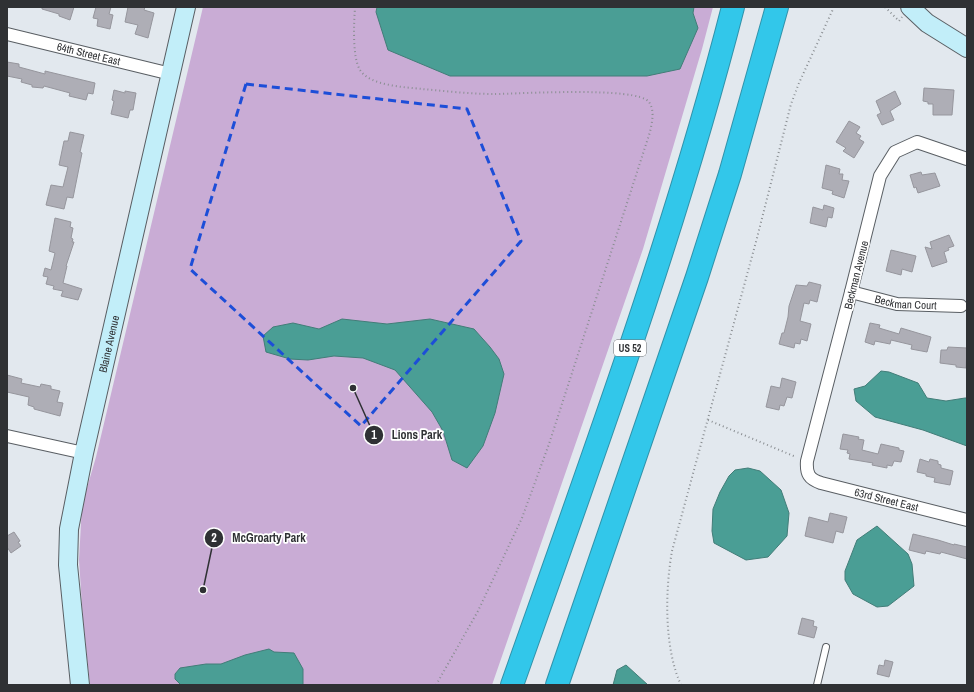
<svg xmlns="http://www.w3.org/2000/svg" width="974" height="692" font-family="'Archivo Narrow',sans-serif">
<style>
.green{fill:#c9acd5}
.water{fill:#4a9e95;stroke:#427d78}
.building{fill:#aeaeb6;stroke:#96969d}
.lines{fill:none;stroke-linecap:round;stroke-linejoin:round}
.lane-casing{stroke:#595e63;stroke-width:8}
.street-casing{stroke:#595e63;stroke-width:14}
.secondary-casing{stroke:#595e63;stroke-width:20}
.highway-casing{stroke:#3192aa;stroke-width:24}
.path{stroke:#8a8e92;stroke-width:2;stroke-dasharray:1 3;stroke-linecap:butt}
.lane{stroke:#fff;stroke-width:6}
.street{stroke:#fff;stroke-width:12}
.secondary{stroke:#c2eef9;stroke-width:18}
.highway{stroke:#32c7ea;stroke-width:22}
.marked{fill:none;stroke:#1d4ed8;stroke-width:3;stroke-dasharray:8 5;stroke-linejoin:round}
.labels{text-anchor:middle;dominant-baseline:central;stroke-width:3.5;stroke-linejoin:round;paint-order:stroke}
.shield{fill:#fff;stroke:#6d6f71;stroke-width:1}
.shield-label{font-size:10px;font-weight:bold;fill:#2f3134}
.street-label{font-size:11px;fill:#2f3134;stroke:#fff}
.leader{fill:none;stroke:#2f3134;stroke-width:1.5}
.callout-dot{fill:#2f3134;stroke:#fff;stroke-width:1.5}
.mark-label{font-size:12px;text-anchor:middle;font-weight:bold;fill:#fff}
.callout-label{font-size:12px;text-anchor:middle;font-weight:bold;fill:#2f3134;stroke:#fff;stroke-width:3.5;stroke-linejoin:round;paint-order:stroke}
</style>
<rect width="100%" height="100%" fill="#e2e8ee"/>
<polygon class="green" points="203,7 713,7 702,49 643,249 492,685 90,685 83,620 79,560 82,505 96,457"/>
<g class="water">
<polygon points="377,7 694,7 693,13 698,28 680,69 647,76 450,76 388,50 376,12"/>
<polygon points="342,319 387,324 430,319 474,329 490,347 499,359 504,374 495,413 483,446 467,468 452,460 443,431 432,412 395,370 363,358 334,356 308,360 290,359 266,352 263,336 273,327 293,323 319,329"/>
<polygon points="881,371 889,372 918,383 927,398 946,401 965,398 967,398 967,446 923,430 875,417 856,401 854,389 865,386"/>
<polygon points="748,468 760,471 781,490 789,513 787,536 768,557 746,560 714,543 712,531 713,509 720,492 729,476 735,470"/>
<polygon points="877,526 908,554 912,564 914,586 888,606 877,607 853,594 845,580 845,571 857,540"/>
<polygon points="269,649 274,652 294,653 303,669 303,685 181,685 175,679 175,674 180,668 206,664 221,664 245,655"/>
<polygon points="626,665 648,685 613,685 617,670"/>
</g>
<g class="building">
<polygon points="42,7 74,7 70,20 59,16 59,14 42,9"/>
<polygon points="96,7 111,7 109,14 113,15 110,29 97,26 98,19 93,18"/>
<polygon points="128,7 145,7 144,10 154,13 148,38 135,34 138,25 125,22"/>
<polygon points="7,62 19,64 19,67 45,74 45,71 95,83 93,94 88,93 86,100 69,96 70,93 44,86 43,88 32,87 32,85 21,82 22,79 7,76"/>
<polygon points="924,88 954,90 952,115 933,115 933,104 928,104 928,102 923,101"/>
<polygon points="114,90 125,93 125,91 136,93 133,110 130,110 128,118 111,114 114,101 112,100"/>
<polygon points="895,91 901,104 890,111 894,120 882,125 877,115 881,113 876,101"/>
<polygon points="849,121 860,127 856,133 861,136 859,139 864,142 854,158 843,151 846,148 836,142"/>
<polygon points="70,132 84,135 80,152 82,153 73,198 67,197 64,209 46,205 51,185 63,187 68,167 59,165 64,141 68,141"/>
<polygon points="826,165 840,169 839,174 843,174 842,180 849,181 844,198 832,194 833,191 822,188"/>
<polygon points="921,172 922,175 935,173 940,186 918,193 916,187 914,188 910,175"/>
<polygon points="824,205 834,208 832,218 828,217 826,227 810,223 813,207 823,210"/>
<polygon points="55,218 71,222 70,227 73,228 71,238 73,239 72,242 74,242 66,266 67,266 63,283 82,289 78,300 61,296 63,291 53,289 54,286 46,284 48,277 43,276 45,268 51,270 55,253 49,251"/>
<polygon points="949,235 954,246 948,248 949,250 944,252 947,262 932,267 925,247 932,249 930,242"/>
<polygon points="891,250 916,256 912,272 902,269 901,275 886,271"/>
<polygon points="809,282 821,285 817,302 810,300 809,304 804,303 800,321 811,324 807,341 801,339 800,344 795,343 794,348 779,344 782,333 784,333 788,317 789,306 796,285 807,286"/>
<polygon points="870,323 880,325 879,328 899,334 901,328 931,337 927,352 911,349 912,345 891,340 890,344 875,341 874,345 865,342"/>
<polygon points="948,347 967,348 966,368 956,367 956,365 940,363 941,350 947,350"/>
<polygon points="7,375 22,379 21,383 40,387 41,384 51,386 51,389 60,391 57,402 63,403 60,416 34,409 34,407 28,405 29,397 7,392"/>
<polygon points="782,378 796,382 792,398 787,397 784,406 780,405 779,410 766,407 771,386 780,388"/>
<polygon points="843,434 859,437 858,439 864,440 862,450 878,454 881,444 899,448 899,450 904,451 901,462 894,461 892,466 887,465 887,468 872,465 873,463 849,459 850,454 847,453 848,450 840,449"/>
<polygon points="920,459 929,462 930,459 938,461 938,464 941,465 941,468 953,471 950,485 934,482 935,478 926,476 926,474 917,472"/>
<polygon points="830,513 847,517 843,533 836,531 833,543 805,536 809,517 828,522"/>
<polygon points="14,532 20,541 18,542 21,546 11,553 7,547 7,536"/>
<polygon points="913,534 938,540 954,545 954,544 967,547 967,559 941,552 940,554 926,551 925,554 909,550"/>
<polygon points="802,618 814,621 813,626 817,627 814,638 798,634"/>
<polygon points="885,660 893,662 889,677 877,674 879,665 884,666"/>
</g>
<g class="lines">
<defs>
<polyline id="lane" points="817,685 826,647"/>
<g id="street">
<path id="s1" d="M7,34L171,74"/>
<path id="s2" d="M967,159L917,142L895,152L880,176L851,292L807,461C806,474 809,479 821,483L967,520"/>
<path id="s3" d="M851,292L897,304L961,306"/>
<polyline points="7,436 84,453"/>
</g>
<g id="secondary">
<polyline points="910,7 927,23 967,48"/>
<path id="s4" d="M80,685L68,565L69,529L84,453L186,7"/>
</g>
<g id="highway">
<path d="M512,685C591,461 674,237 733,7"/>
<polyline points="557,685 697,277 730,174 777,7"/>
</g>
</defs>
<use href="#lane" class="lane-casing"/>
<use href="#street" class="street-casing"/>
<use href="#secondary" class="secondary-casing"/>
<use href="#highway" class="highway-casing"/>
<g class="path">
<path d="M355,7C354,22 352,57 360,70C370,86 405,87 422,89C445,91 470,94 494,94C518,94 637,86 649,102C655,111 652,122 650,132L549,444L522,518L478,611L436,685"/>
<polyline points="885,7 899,21 902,17"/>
<polyline points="708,420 796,457"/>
<path d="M681,685C664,648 665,591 672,551L757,238L791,104L799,83L834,7"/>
</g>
<use href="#lane" class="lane"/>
<use href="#street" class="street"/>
<use href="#secondary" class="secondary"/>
<use href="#highway" class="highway"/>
</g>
<path class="marked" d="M246,84L467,109L521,241L361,426L190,269Z"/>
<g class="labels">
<rect class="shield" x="614" y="340" width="32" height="16" rx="3"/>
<g class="shield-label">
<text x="630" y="348">US 52</text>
</g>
<g class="street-label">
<text stroke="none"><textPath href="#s1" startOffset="84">64th Street East</textPath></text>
<text transform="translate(856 275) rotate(-76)">Beckman Avenue</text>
<text stroke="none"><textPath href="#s3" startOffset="56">Beckman Court</textPath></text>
<text stroke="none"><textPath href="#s4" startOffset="346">Blaine Avenue</textPath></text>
<text stroke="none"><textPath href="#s2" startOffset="496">63rd Street East</textPath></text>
</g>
</g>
<path class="leader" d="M353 388L374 435M203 590L214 538"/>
<g class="callout-dot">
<circle cx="353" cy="388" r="4"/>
<circle cx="203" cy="590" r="4"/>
<circle cx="374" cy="435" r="10"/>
<circle cx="214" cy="538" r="10"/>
</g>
<g class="mark-label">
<text x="374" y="439">1</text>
<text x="214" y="542">2</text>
</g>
<g class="callout-label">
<text x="417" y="439">Lions Park</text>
<text x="269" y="542">McGroarty Park</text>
</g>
<rect width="974" height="692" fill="none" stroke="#2f3134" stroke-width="16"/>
</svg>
